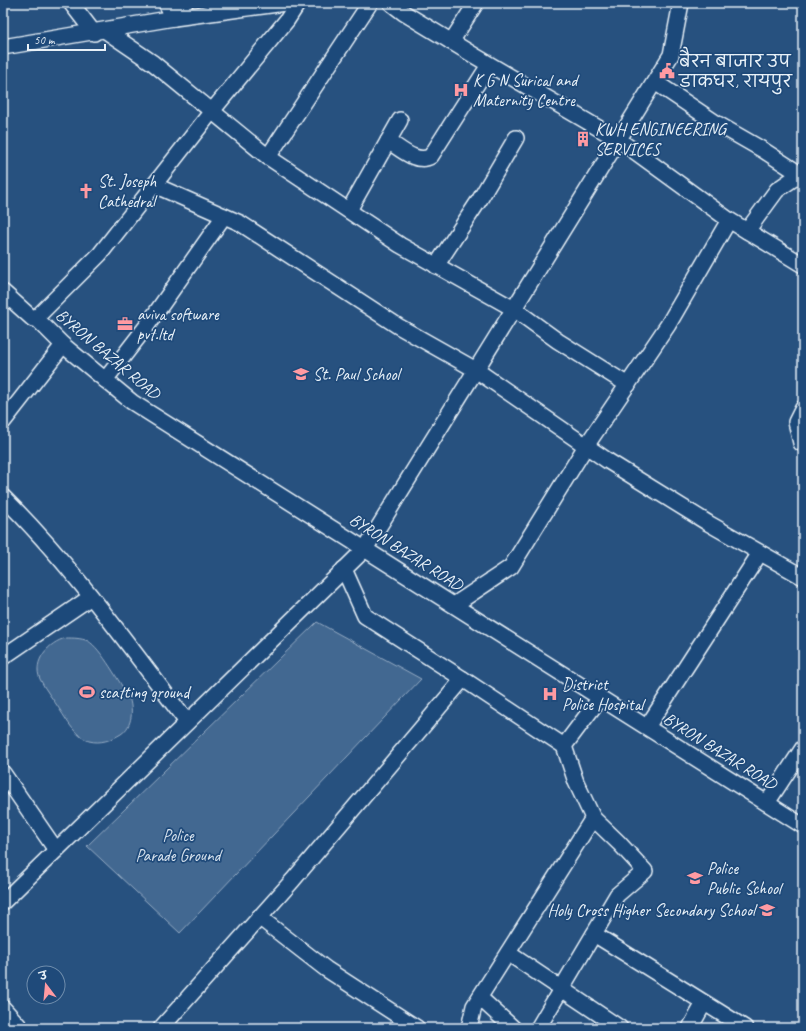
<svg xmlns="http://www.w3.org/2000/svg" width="806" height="1031" font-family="Caveat,'Playpen Sans Deva',sans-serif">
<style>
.green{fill:#436891;stroke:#96acc4}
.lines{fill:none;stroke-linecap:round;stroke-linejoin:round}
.minor-casing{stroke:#e8f1f8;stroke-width:18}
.minor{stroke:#1f4a7a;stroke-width:15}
.labels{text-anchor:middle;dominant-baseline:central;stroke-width:3.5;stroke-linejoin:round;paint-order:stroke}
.poi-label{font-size:17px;fill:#e8f1f8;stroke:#1f4a7a;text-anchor:start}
.street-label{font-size:17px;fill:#e8f1f8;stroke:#1f4a7a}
.park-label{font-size:17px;fill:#d8e3ee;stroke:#1f4a7a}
</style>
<rect width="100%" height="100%" fill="#27517f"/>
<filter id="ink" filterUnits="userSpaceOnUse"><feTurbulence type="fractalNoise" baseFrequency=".025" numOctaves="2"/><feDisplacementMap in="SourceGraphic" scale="8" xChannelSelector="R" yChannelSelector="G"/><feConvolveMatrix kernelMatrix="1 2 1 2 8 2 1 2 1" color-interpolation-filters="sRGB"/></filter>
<g filter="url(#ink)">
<g class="green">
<polygon points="317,622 421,679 180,933 87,846"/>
<path d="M66,638C73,638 81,638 88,641C101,648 120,684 129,697C133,709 133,726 121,734C111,740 101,744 89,741C75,736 68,722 60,710C54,700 45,690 40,679C32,661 49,642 66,638Z"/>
</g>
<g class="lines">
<defs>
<g id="minor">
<polyline points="71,3 94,33"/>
<polyline points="166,3 174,18 185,3"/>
<polyline points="391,3 404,13 475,56 619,140 729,220 803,265"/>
<polyline points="106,31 153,63 268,157 400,245 514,309 558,341 628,385"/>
<polyline points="451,42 476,3"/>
<polyline points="3,47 174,18 285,3"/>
<polyline points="655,82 716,123 763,150 803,176"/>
<path d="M388,141C400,148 417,165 431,156L489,65"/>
<polyline points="268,157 370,3"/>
<polyline points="154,185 240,223 398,326 476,370 608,461 708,523 803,577"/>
<polyline points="349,210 400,120"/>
<polyline points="747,231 777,190 803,172"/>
<polyline points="436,266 480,199 516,138"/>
<polyline points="3,292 33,319 36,318 63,345 132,402 803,826"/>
<polyline points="36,318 100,254 212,111 287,20 298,3"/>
<polyline points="105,380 146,327 224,216"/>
<polyline points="803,408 796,422 801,443 803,444"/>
<polyline points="3,422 63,345"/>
<path d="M3,497C72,565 128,645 187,722"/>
<polyline points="344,569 365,616 463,679 564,746 576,782 593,818"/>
<polyline points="454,605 511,567 586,446 668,325 729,220"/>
<polyline points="3,657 91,597"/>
<polyline points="647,727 760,553"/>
<polyline points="564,746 600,698"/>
<polyline points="3,773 56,850"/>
<polyline points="767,803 803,748"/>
<polyline points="3,902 365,549 671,55 681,3"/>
<polyline points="259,917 326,969 417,1028"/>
<polyline points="594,934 745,1028"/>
<polyline points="508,953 620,1028"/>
<polyline points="480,998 513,1028"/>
<polyline points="3,1008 21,1028"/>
<polyline points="161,1028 293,880 463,679"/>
<polyline points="469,1028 474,1006 593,818 619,843 645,871 617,895 538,1028"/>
<polyline points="690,1028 704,1003"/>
</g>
</defs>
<use href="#minor" class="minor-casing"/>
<use href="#minor" class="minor"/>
</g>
</g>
<defs>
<symbol id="civic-bare" viewBox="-9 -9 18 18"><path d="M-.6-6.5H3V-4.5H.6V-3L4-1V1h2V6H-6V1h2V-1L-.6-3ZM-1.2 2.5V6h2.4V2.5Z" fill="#ff9aa2" stroke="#1f4a7a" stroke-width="2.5" paint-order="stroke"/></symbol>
<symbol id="hospital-bare" viewBox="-9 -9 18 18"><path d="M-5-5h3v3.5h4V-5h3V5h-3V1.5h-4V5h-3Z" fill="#ff9aa2" stroke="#1f4a7a" stroke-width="2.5" paint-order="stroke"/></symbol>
<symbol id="building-bare" viewBox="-9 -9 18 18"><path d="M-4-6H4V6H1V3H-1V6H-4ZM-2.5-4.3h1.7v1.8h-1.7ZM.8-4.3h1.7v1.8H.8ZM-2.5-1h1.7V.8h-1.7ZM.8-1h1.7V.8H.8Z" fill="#ff9aa2" stroke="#1f4a7a" stroke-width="2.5" paint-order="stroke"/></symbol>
<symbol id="church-bare" viewBox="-9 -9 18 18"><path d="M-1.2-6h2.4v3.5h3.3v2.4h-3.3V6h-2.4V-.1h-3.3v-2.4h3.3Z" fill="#ff9aa2" stroke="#1f4a7a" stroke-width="2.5" paint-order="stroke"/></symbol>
<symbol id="office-bare" viewBox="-9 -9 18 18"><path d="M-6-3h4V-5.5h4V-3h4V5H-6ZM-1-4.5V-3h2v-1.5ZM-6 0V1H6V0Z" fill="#ff9aa2" stroke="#1f4a7a" stroke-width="2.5" paint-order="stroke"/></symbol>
<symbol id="school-bare" viewBox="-9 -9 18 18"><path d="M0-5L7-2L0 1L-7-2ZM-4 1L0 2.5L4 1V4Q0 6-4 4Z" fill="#ff9aa2" stroke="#1f4a7a" stroke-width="2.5" paint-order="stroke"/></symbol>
<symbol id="stadium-bare" viewBox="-9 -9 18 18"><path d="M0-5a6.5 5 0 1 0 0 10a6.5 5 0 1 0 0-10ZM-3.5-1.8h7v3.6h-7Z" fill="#ff9aa2" stroke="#1f4a7a" stroke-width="2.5" paint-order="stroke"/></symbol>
</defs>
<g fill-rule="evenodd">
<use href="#civic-bare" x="656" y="60" width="22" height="22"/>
<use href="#hospital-bare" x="450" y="79" width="22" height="22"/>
<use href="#building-bare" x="572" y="128" width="22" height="22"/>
<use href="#church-bare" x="75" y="180" width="22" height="22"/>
<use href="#office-bare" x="114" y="313" width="22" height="22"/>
<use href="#school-bare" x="290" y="363" width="22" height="22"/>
<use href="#stadium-bare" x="76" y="681" width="22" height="22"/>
<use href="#hospital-bare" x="539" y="683" width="22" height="22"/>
<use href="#school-bare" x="684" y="867" width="22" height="22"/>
<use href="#school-bare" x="756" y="899" width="22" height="22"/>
</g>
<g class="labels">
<g class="poi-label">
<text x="679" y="61">बैरन बाजार उप<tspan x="679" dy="20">डाकघर, रायपुर</tspan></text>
<text x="473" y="80">K G N Surical and<tspan x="473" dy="20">Maternity Centre</tspan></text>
<text x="595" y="129">KWH ENGINEERING<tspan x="595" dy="20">SERVICES</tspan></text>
<text x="98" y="181">St. Joseph<tspan x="98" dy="20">Cathedral</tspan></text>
<text x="137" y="314">aviva software<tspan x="137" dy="20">pvt.ltd</tspan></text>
<text x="313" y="374">St. Paul School</text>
<text x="562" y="684">District<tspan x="562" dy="20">Police Hospital</tspan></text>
<text x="99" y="692">scatting ground</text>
<text x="707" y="868">Police<tspan x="707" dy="20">Public School</tspan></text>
<text x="755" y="910" text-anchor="end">Holy Cross Higher Secondary School</text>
</g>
<g class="street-label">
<text transform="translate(108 354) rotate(40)">BYRON BAZAR ROAD</text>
<text transform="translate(406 552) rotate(32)">BYRON BAZAR ROAD</text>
<text transform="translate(720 751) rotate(32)">BYRON BAZAR ROAD</text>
</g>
<g class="park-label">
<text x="178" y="835">Police<tspan x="178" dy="20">Parade Ground</tspan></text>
</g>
</g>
<rect width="806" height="1031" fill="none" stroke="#1f4a7a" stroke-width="16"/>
<rect x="8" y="8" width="790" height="1015" fill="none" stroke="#e8f1f8" stroke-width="1.5" filter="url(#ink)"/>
<g transform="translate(46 985) rotate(344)"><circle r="19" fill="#1f4a7a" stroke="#6f8dac"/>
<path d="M0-3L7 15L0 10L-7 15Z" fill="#ff9aa2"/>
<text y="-6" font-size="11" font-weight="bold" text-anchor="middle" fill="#e8f1f8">उ</text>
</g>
<path d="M28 44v6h77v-6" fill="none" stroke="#e8f1f8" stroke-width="2"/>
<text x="34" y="44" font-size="12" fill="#e8f1f8" stroke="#1f4a7a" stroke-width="3" paint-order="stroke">50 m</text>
</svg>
